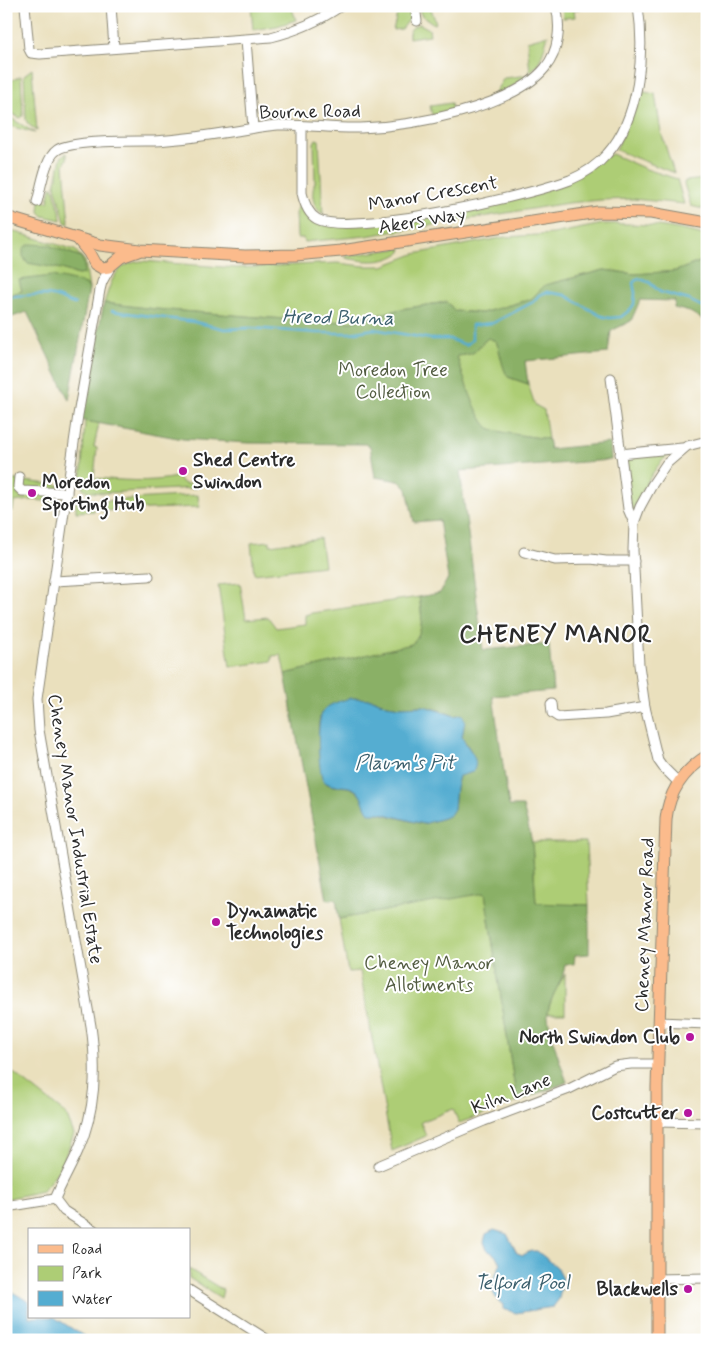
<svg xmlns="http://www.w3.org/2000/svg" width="713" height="1346" font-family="Mynerve,sans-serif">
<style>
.green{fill:#adcd75;stroke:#6c7c50;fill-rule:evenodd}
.forest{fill:#8ab066;stroke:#5a6e48;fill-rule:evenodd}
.water{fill:#54add1;stroke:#406c7e}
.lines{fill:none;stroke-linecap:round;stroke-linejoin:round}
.stream{stroke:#54add1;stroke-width:2.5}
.minor-casing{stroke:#8a8674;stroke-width:11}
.major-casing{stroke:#8a8674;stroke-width:13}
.minor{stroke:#fff;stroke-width:9}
.major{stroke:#fbbb8c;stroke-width:11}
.poi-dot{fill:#b5179e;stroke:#fff;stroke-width:2}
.labels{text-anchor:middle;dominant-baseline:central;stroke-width:4;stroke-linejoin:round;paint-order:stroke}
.street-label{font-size:19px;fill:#2b2b2b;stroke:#fff}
.park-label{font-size:19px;fill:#525c41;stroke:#fff}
.poi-label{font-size:19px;font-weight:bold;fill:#2b2b2b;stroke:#fff;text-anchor:start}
.water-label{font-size:20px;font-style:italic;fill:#3b5f6d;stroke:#fff}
.district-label{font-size:24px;font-weight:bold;letter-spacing:1px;fill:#2b2b2b;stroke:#fff}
</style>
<rect width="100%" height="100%" fill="#fff"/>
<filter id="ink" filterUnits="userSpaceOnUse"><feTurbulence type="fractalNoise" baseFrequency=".02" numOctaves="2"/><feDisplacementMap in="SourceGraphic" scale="10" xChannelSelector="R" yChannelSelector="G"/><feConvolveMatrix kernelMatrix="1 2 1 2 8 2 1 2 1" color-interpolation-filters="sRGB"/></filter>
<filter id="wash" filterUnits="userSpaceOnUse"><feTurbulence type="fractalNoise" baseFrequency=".0096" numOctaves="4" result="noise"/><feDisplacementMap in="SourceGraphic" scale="20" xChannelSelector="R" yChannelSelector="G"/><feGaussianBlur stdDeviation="1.12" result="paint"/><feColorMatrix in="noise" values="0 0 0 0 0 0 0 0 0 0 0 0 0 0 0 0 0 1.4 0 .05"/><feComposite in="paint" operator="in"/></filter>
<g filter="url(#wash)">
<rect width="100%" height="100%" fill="#eae0bd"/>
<g class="green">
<polygon points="251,6 291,6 296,20 277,26 253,30"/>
<polygon points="397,6 411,6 412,16 402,29 393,30 397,14"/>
<polygon points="418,6 430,6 436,23 434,24 421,15"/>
<polygon points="562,6 589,6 574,10 575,17 563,18"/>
<path d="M420,24L429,29L430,35L409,38V32C412,28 414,25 420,24Z"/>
<path d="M548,35C544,48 541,65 530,72L527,41Z"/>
<polygon points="32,69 37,131 28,124 26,120 24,75"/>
<polygon points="529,75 530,77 497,94 495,92 504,78"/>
<polygon points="21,76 23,113 23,116 20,118 6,111 6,83"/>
<polygon points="640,91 655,94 661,132 674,173 616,150"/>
<polygon points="451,103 452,110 432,115 430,106"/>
<polygon points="6,115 35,133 6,125"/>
<path d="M316,139L319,140L323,214C312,207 311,193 315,182L314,143Z"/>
<polygon points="67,153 67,159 64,165 69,224 65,222 55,186 61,158 63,155"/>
<polygon points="612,154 646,169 677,179 684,204 633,199 601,200 568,203 445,223 443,213 538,193"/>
<polygon points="707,179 707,210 691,206 684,184 685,181"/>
<polygon points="51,187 53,187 60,211 61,220 43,216 39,212 40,200 48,202"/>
<polygon points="301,203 313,221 440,215 441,224 366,236 304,242 303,238 297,238 296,211"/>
<path d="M603,224C639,223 673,226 707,236V259L676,271L668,272L635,274L604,270L545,285L531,299L482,313L455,311L446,302L401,309L351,322L297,320L155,309L104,303C112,280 114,264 142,261L236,268L337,263L364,266H383L414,254L506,237L553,234Z"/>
<path d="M6,229L75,250L85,261L89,289L86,284L20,280L22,291L6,296ZM48,245L81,257L78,275L62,269L27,262Z"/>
<path d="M402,248L401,252C384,264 366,262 346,258V256Z"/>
<path d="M488,338L496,341C501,353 503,365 508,377L528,384L535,405L544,410L548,439C537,437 494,433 487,427C476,416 461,372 457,356C479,354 473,351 488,338Z"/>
<path d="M85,421L99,423L94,447L97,448L94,478C120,480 150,483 176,477L185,484H195V488L103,493C95,492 83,493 81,484Z"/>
<path d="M669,454C652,469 641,493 631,514L624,457Z"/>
<polygon points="6,479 59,485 56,502 33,500 14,502 13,510 6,511"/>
<polygon points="198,495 199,507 101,511 101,501"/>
<polygon points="76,501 94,501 94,511 76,512"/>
<polygon points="320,538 324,566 254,574 251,543 270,541 270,545"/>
<path d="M240,583L246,619L268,617L276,628L305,624V615L312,613L419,597C422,615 425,630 412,644L285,674L281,655L272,656V661L230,667L218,585Z"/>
<polygon points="532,842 586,842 589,905 536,904"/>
<polygon points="485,892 517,1102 459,1123 453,1109 421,1122 426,1136 392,1151 360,971 348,972 339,919"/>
<polygon points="565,974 565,1013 547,1013 554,993"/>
<polygon points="6,1067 66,1114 74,1134 60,1169 42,1191 6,1199"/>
<polygon points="189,1269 223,1290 221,1298 189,1278"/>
</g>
<g class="forest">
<polygon points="30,244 48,245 81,257 84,264 84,274 78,275 62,269 27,263 23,256 23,248"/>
<path d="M707,259V322L690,312L674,308L675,301L640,300L631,321L611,331L608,353L525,361L528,384L508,377C501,366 501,353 496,341L488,338C471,352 481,353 457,356C461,372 477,417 488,427C494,433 537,437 548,439L550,449L610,443L611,460L460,471L483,650L549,644L553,691L493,696L509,806H523L532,842L536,903L589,905V954L575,955L574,964H565C564,981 551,994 548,1011C546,1024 562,1068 567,1082L517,1102L485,893L339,919L336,899L327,900L285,674L412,644C425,630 422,615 419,597L440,593L448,578L439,520L414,522L407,489L399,481L375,477L370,446L366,444L248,443L183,439L80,420L104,303L155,309L297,320L351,322L401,309L447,302L455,311L482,313L531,299L545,285L604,270L635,274L676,271ZM355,698L372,699L387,705L400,707L420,706L436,709L455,716L459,714L464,727L462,737L471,751L470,773H465L459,776L456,787L454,809L444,818L423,824L378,813H373C364,806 362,793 353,789C344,784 334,789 326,783C322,767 313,724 323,711C328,705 348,699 355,698Z"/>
<polygon points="52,276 86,284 89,289 69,400 27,312 6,319 6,296 22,291 19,280"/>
</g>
<g class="water">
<path d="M351,698L372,699L387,705L400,707L424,706L455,716L462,714L465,721L462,737C468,750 481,758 473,772L459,776L456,787L454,809L450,815L444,818L423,824L381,813H369C363,806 363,794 354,789C343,783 332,790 323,780C318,770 316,720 323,711C328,704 343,700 351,698Z"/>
<path d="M494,1230L507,1234L517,1253L523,1255L531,1251H537L557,1267L563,1279L559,1299L553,1307L516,1313L503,1309V1305C485,1291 494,1279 501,1263L494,1254L487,1250L484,1242L486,1234Z"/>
<polygon points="6,1288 29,1302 29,1317 54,1317 90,1340 20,1340 6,1332"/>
</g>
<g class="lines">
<g class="stream">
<path d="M6,298C11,295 46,294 53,296C61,298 67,302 75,304"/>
<polyline points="112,311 195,322 225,329 251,328 318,333 350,333 374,329 431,339 449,339 466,345 472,340 472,325 493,323 533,302 539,295 547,292 565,295 601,316 609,318 621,317 631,309 634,304 635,293 633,283 636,280 640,279 649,282 660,292 689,300 707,309"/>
</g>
</g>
</g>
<g filter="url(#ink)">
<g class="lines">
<defs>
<g id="minor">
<path d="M25,6L29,49L31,53L40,54L271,37C296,31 319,21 341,6"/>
<polyline points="111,6 114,48"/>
<polyline points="415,6 417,21"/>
<polyline points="246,40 253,128"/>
<path d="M302,126V193C304,202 308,214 317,219C350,237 531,195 570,180C584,174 597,166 607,154C640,117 645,53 638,6"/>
<path d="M37,202C41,188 45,158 57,150C71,140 134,141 154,141C180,140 204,136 229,132C246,130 262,126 278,125C306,124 334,129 361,128C411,126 512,108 545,68C559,51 561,27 556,6"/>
<polyline points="611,378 628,509 634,523"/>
<polyline points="620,454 682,448"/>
<polyline points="19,477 18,487 22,491 67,493"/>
<polyline points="524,552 555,560 591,559 606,561 634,561"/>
<polyline points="54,581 149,576"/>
<polyline points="551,703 552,713 558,717 606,714 645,707"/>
<polyline points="678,782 663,767 658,760 645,707 639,665 633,550 634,523 640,507 652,485 666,464 687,446 707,441"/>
<polyline points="659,1022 707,1024"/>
<polyline points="657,1122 707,1123"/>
<polyline points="378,1166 484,1121 569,1089 615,1066 631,1064 658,1064"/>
<polyline points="6,1207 55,1199"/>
<path d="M94,1230L64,1211L55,1199C62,1182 71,1167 78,1151C96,1110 97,1069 91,1026L39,730L37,699L78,415L100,290L102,282L112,264"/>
<polyline points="656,1279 707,1278"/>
<polyline points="189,1290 268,1340"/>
</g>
<g id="major">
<polyline points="6,217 100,245 140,250 245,256 295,255 341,251 598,212 651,213 707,223"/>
<polyline points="77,238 89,253 95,264 102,268 109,267 121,257 138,251"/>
<path d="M657,1340V1087L666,819C669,791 683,771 707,756"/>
</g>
</defs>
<use href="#minor" class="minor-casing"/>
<use href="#major" class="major-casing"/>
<use href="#minor" class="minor"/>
<use href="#major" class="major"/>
</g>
</g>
<g class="poi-dot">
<circle cx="183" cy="471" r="5"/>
<circle cx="32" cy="493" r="5"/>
<circle cx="216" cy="922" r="5"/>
<circle cx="690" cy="1037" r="5"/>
<circle cx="688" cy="1113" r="5"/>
<circle cx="688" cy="1289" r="5"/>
</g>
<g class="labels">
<g class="street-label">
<text transform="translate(310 112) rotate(-1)">Bourne Road</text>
<text transform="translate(433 194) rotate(-10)">Manor Crescent</text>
<text transform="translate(422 221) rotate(-9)">Akers Way</text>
<text transform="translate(75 829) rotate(81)">Cheney Manor Industrial Estate</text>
<text transform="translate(645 925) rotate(-88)">Cheney Manor Road</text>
<text transform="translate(511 1094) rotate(-21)">Kiln Lane</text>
</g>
<g class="park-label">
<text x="393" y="370">Moredon Tree<tspan x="393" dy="22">Collection</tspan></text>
<text x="429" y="963">Cheney Manor<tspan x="429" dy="22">Allotments</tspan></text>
</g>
<g class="poi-label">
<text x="193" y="460">Shed Centre<tspan x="193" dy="22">Swindon</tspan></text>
<text x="42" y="482">Moredon<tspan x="42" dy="22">Sporting Hub</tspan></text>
<text x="226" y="911">Dynamatic<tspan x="226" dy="22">Technologies</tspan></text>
<text x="680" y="1037" text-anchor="end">North Swindon Club</text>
<text x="678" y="1113" text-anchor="end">Costcutter</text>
<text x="678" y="1289" text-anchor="end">Blackwells</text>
</g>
<g class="water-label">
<text transform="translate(338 318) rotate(1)">Hreod Burna</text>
<text x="405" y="763">Plaum's Pit</text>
<text x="522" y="1283">Telford Pool</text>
</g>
<g class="district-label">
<text x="556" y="635">CHENEY MANOR</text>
</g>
</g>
<rect width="713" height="1346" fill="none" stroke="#fff" stroke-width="25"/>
<rect x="28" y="1228" width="162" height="90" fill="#ffffff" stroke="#aaaaaa"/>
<rect x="38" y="1245" width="25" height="8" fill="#fbbb8c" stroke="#aaaaaa"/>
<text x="72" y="1254" font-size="15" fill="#2b2b2b">Road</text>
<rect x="38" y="1266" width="25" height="15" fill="#adcd75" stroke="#aaaaaa"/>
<text x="72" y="1278" font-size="15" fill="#2b2b2b">Park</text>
<rect x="38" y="1291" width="25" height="15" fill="#54add1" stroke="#aaaaaa"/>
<text x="72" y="1304" font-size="15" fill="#2b2b2b">Water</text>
</svg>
